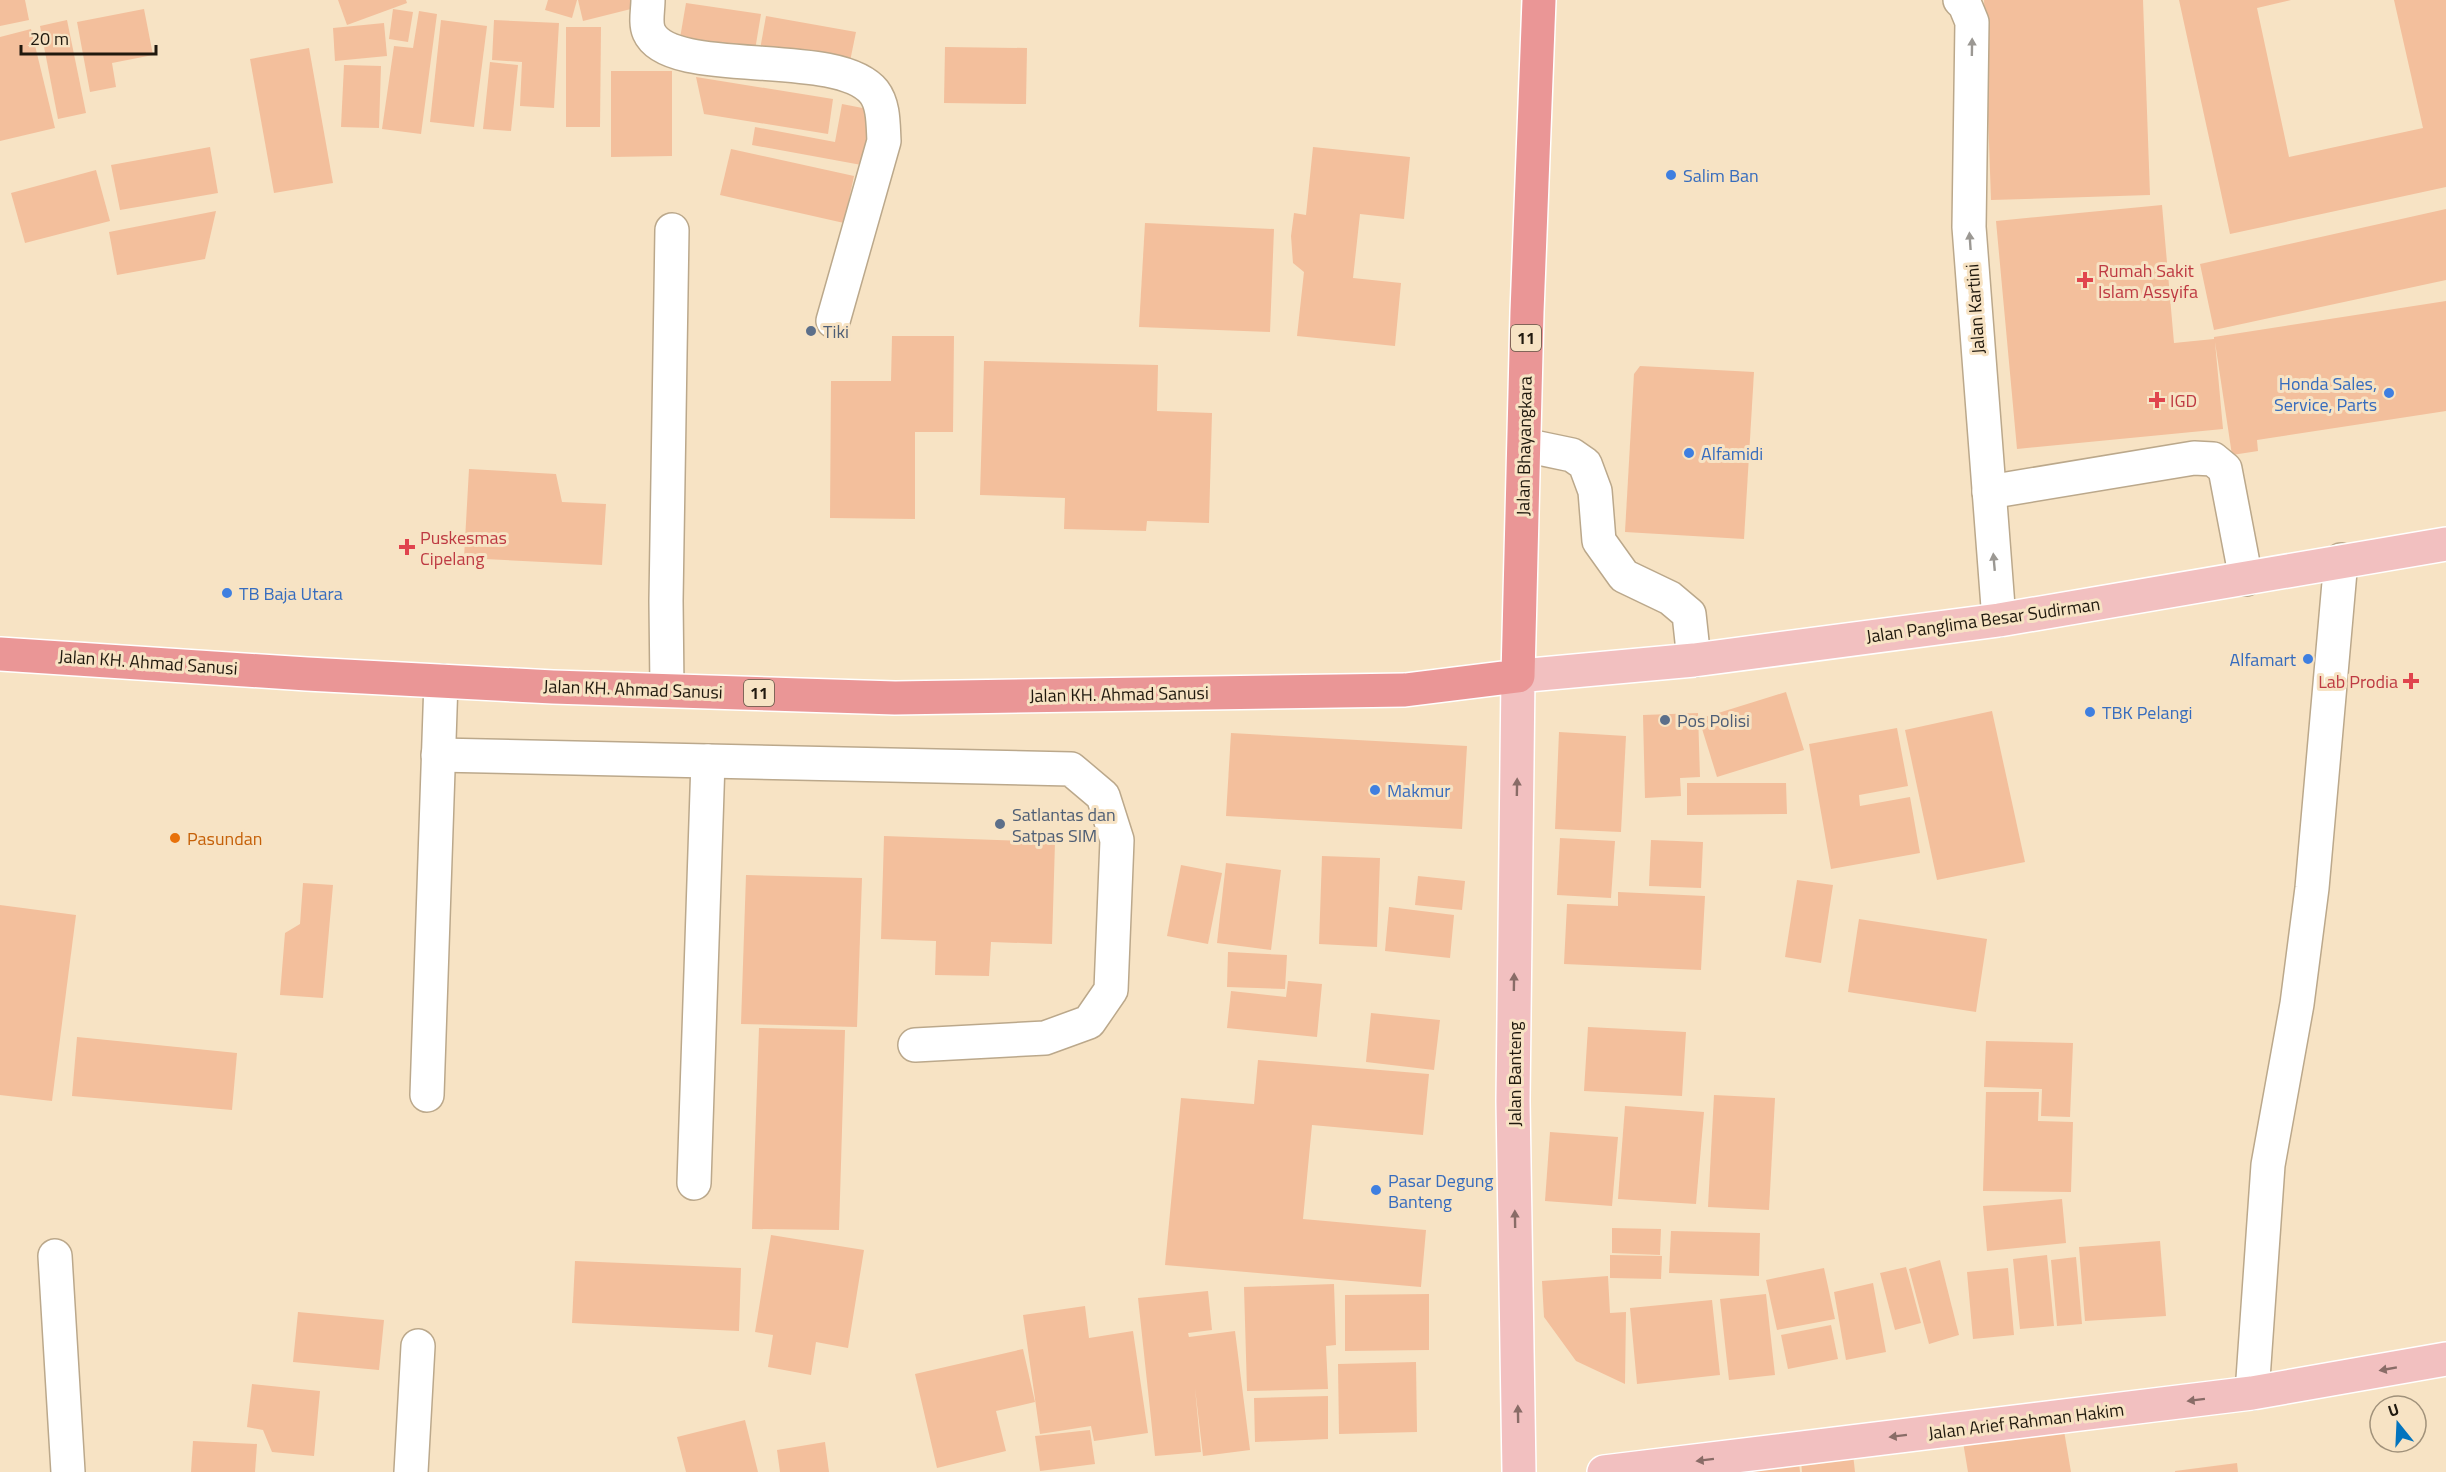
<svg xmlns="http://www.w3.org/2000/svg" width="2446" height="1472" font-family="'Titillium Web',sans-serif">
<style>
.building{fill:#f3bf9c}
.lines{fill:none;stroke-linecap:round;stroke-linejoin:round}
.minor-casing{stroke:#bba88b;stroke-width:36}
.major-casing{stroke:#fff;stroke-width:36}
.highway-casing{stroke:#fff;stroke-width:36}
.minor{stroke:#fff;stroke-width:33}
.major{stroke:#f2c0c0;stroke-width:33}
.highway{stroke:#ea9696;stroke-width:33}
.oneway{fill:#9b9893}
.oneway2{fill:#896c67}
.shop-dot{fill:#3f7fe0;stroke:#f7e3c4;stroke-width:2}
.health-dot{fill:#e0444e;stroke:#f7e3c4;stroke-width:2}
.service-dot{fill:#5c6f8a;stroke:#f7e3c4;stroke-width:2}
.food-dot{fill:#e8710a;stroke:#f7e3c4;stroke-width:2}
.labels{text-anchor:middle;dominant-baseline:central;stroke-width:6;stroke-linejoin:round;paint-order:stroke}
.shield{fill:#f7e3c4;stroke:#605645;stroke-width:1.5}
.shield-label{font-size:16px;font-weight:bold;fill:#20190e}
.shop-label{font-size:18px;fill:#366cbe;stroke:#f7e3c4;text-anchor:start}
.health-label{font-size:18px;fill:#be3a42;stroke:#f7e3c4;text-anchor:start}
.street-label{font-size:18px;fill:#20190e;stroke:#f7e3c4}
.service-label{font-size:18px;fill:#4e5e75;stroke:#f7e3c4;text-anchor:start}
.food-label{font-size:18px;fill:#c56008;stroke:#f7e3c4;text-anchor:start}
</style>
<rect width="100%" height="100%" fill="#f7e3c4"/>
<g class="building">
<polygon points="0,0 25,0 29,20 0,26"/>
<polygon points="338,0 406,0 407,3 347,25"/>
<polygon points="548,0 577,0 572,18 545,10"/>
<polygon points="578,0 646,0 647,5 583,21"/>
<polygon points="1984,0 2143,0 2150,195 1991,200"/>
<polygon points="2179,0 2291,0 2257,8 2289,157 2423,128 2394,0 2446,0 2446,187 2230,234"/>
<polygon points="686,3 761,14 754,56 679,44"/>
<polygon points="144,9 153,55 112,63 116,87 90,92 77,22"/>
<polygon points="393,9 413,12 408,42 389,39"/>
<polygon points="419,11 437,14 421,134 382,129 394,46 413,48"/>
<polygon points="766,16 856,32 848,71 759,55"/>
<polygon points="67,20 86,113 58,119 40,26"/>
<polygon points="441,20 487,26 474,127 430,122"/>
<polygon points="494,20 559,23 554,108 520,106 522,62 492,60"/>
<polygon points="384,23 387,56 335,61 333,28"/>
<polygon points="566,27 601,27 600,127 566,127"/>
<polygon points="31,29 55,128 0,141 0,37"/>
<polygon points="945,47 1027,48 1026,104 944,103"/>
<polygon points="309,48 333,183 274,193 250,59"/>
<polygon points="490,62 518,65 511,131 483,129"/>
<polygon points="344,65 381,66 379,128 341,127"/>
<polygon points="611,71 672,71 672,156 611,157"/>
<polygon points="696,77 833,99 828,134 704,114"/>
<polygon points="842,104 878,111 867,166 752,145 755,127 835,142"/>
<polygon points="210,147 218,193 120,210 111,165"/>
<polygon points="1313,147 1410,157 1404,219 1360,214 1353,278 1401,283 1395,346 1297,336 1304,272 1293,263 1291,236 1294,213 1306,215"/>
<polygon points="731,149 854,176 844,223 720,195"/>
<polygon points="96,170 110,221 25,243 11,193"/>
<polygon points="2162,205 2174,343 2214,339 2214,337 2446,301 2446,411 2257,440 2258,451 2232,455 2215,342 2223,429 2017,449 1996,221"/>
<polygon points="2446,209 2446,280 2214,330 2200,264"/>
<polygon points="216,211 205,259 117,275 109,232"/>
<polygon points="1145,223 1274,229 1270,332 1139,327"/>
<polygon points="892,336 954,336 953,432 915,432 915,519 830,518 831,381 891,381"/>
<polygon points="984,361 1158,365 1157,411 1212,413 1209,523 1147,521 1146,531 1064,529 1065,498 980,495"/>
<polygon points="1640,366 1754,372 1744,539 1625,532 1634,374"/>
<polygon points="469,469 556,474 562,502 606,504 602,565 464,558"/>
<polygon points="1786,692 1804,750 1717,777 1699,719"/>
<polygon points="1992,711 2025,862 1937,880 1905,730"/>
<polygon points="1698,713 1700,777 1680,778 1681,796 1645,798 1643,715"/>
<polygon points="1897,728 1908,786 1859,795 1860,806 1910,797 1920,853 1831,869 1809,744"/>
<polygon points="1559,732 1626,736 1621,832 1555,829"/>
<polygon points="1231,733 1467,746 1462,829 1226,816"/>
<polygon points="1687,783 1786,783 1787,814 1687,815"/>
<polygon points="884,836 1055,842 1052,944 991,942 989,976 935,975 936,941 881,939"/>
<polygon points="1560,838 1615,841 1611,898 1557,895"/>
<polygon points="1651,840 1703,842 1701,888 1649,886"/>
<polygon points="1322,856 1380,858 1377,947 1319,944"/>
<polygon points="1226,863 1281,870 1271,950 1217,943"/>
<polygon points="1181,865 1222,873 1208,944 1167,936"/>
<polygon points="746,875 862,878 857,1027 741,1024"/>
<polygon points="1418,876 1465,881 1462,910 1415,905"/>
<polygon points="1797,880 1833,885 1821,963 1785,957"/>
<polygon points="303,883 333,885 323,998 280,995 285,933 300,924"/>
<polygon points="1618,892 1705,896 1701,970 1564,964 1567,904 1618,906"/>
<polygon points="0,905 76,915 52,1101 0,1095"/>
<polygon points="1389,907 1454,915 1450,958 1385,951"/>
<polygon points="1859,919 1987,939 1976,1012 1848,992"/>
<polygon points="1228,952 1287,955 1285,989 1227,987"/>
<polygon points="1288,981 1322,984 1317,1037 1227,1028 1231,991 1286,997"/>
<polygon points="1371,1013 1440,1020 1434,1070 1366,1062"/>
<polygon points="1588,1027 1686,1032 1682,1096 1584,1091"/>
<polygon points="759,1028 845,1030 839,1230 752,1229"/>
<polygon points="77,1037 237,1053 232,1110 72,1096"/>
<polygon points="1986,1041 2073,1043 2070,1117 2041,1116 2042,1089 1984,1087"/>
<polygon points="1258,1060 1429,1074 1423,1135 1312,1125 1303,1219 1426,1230 1421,1287 1165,1265 1181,1098 1254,1104"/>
<polygon points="1986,1092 2039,1092 2038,1121 2073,1122 2071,1192 1983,1191"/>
<polygon points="1714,1095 1775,1098 1769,1210 1708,1207"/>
<polygon points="1625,1106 1704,1112 1696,1204 1618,1199"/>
<polygon points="1550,1132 1618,1137 1612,1206 1545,1201"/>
<polygon points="2062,1199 2066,1243 1987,1251 1983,1206"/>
<polygon points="1612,1228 1661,1229 1660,1255 1612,1253"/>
<polygon points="1671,1231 1760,1233 1759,1276 1669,1273"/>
<polygon points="771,1235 864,1250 848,1348 816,1342 811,1375 768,1367 773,1335 755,1332"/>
<polygon points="2160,1241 2166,1316 2085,1321 2079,1247"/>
<polygon points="1610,1255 1662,1256 1661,1279 1610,1278"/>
<polygon points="2047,1255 2054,1326 2020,1329 2013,1259"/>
<polygon points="2076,1257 2082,1324 2057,1326 2051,1260"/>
<polygon points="1940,1260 1959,1335 1929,1344 1909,1269"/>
<polygon points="575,1261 741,1268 739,1331 572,1323"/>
<polygon points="1906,1267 1921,1323 1895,1330 1880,1273"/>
<polygon points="1824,1268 1835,1319 1777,1330 1766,1280"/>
<polygon points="2008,1268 2014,1335 1973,1339 1967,1272"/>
<polygon points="1608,1276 1610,1313 1626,1312 1625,1384 1576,1361 1544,1317 1542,1281"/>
<polygon points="1873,1283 1886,1352 1846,1360 1834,1292"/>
<polygon points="1334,1284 1336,1345 1326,1346 1328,1389 1247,1391 1244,1287"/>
<polygon points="1208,1291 1212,1330 1188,1333 1189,1337 1235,1331 1250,1450 1203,1456 1195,1388 1201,1452 1155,1456 1138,1298"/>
<polygon points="1429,1294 1429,1350 1345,1351 1345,1295"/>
<polygon points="1766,1294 1775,1375 1729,1380 1720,1299"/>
<polygon points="1712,1300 1720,1375 1637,1384 1630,1308"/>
<polygon points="1085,1306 1089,1338 1133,1331 1148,1433 1094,1441 1091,1426 1040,1434 1023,1315"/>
<polygon points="298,1312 384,1320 379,1370 293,1362"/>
<polygon points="1831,1325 1838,1359 1788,1369 1781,1335"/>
<polygon points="1023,1349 1035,1402 996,1411 1006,1451 937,1468 915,1374"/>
<polygon points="1416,1362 1417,1432 1339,1434 1338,1364"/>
<polygon points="252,1384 320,1391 314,1456 272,1452 263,1430 247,1427"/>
<polygon points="1328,1396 1328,1439 1255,1442 1254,1398"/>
<polygon points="2062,1419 2071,1472 1968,1472 1962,1436"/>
<polygon points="745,1420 758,1472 686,1472 677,1437"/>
<polygon points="1090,1430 1095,1464 1040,1471 1035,1436"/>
<polygon points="193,1441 257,1444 255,1472 191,1472"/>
<polygon points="825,1442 829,1472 780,1472 777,1450"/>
<polygon points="1852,1445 1855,1472 1802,1472 1800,1450"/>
<polygon points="1798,1453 1800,1472 1717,1472"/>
<polygon points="2237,1463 2238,1472 2175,1472 2175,1471"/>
</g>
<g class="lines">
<defs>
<g id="minor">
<path d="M648,0C648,10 645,23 649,32C670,80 837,46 874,92C884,105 883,125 884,141L833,321"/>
<polyline points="1960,0 1965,5 1972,22 1969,227 1999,620"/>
<polyline points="1524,445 1572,455 1585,464 1595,491 1599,541 1624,576 1670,598 1689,614 1694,660"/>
<polyline points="1989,492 2194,458 2213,459 2225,469 2246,579"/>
<polyline points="667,689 666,601 672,230"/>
<polyline points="438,755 1071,769 1103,796 1117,840 1111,990 1089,1022 1045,1038 915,1045"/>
<polyline points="427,1095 441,681"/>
<polyline points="694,1183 708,761"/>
<polyline points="55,1256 68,1472"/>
<polyline points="2252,1393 2268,1165 2297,1004 2312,888 2341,560"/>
<polyline points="411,1472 418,1346"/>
</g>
<g id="major">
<polyline points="1519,1472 1513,1101 1518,676 1694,660 1999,620 2446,544"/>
<polyline points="1604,1472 2252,1393 2446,1359"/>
</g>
<polyline id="highway" points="0,654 307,674 553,687 895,698 1405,690 1518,676 1527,312 1539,0"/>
</defs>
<use href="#minor" class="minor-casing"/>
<use href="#major" class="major-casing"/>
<use href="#highway" class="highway-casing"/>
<use href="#minor" class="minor"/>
<use href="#major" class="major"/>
<use href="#highway" class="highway"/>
</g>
<defs><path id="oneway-solid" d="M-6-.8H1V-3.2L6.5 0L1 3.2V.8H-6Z" transform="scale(1.5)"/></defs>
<g class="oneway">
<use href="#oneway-solid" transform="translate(1972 47) rotate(-89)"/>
<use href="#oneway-solid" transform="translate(1970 241) rotate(-94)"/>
<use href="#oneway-solid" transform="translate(1994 562) rotate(-95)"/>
</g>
<g class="oneway2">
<use href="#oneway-solid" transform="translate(1517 787) rotate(-89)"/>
<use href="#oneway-solid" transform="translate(1514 982) rotate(-89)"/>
<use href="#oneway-solid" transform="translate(1515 1219) rotate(-91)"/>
<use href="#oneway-solid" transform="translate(2388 1369) rotate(170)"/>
<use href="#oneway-solid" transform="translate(2196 1400) rotate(173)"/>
<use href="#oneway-solid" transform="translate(1518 1414) rotate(-91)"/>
<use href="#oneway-solid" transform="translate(1898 1436) rotate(173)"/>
<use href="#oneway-solid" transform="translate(1705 1460) rotate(173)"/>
</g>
<g class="shop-dot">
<circle cx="1671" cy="175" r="6"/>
<circle cx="2389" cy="393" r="6"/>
<circle cx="1689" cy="453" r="6"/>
<circle cx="227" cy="593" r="6"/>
<circle cx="2308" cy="659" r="6"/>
<circle cx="2090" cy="712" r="6"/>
<circle cx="1375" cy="790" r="6"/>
<circle cx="1376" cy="1190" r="6"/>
</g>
<g class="health-dot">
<path d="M2082 271h6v6h6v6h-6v6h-6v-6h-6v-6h6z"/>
<path d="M2154 391h6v6h6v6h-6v6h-6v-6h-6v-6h6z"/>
<path d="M404 538h6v6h6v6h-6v6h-6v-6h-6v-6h6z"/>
<path d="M2408 672h6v6h6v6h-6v6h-6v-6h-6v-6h6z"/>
</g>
<g class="service-dot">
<circle cx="811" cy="331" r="6"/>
<circle cx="1665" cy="720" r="6"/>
<circle cx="1000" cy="824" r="6"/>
</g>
<circle class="food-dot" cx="175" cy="838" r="6"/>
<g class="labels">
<g class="shield">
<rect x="1511" y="325" width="30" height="26" rx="4.5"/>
<rect x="744" y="680" width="30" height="26" rx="4.5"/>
</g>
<g class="shield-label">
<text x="1526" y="338">11</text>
<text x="759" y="693">11</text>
</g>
<g class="shop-label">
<text x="1683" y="175">Salim Ban</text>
<text x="2377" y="383" text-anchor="end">Honda Sales,<tspan x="2377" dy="21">Service, Parts</tspan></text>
<text x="1701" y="453">Alfamidi</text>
<text x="239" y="593">TB Baja Utara</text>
<text x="2296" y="659" text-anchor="end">Alfamart</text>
<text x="2102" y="712">TBK Pelangi</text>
<text x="1387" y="790">Makmur</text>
<text x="1388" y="1180">Pasar Degung<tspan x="1388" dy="21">Banteng</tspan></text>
</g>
<g class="health-label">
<text x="2098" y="270">Rumah Sakit<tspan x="2098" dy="21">Islam Assyifa</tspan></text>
<text x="2170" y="400">IGD</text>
<text x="420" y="537">Puskesmas<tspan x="420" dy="21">Cipelang</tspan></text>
<text x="2398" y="681" text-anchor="end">Lab Prodia</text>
</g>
<g class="street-label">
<text transform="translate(1975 309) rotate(-94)">Jalan Kartini</text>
<text transform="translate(1524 446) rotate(-89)">Jalan Bhayangkara</text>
<text transform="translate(1983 620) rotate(-8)">Jalan Panglima Besar Sudirman</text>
<text transform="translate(148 662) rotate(4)">Jalan KH. Ahmad Sanusi</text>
<text transform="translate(633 689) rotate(2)">Jalan KH. Ahmad Sanusi</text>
<text transform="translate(1119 694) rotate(-1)">Jalan KH. Ahmad Sanusi</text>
<text transform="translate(1514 1074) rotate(-90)">Jalan Banteng</text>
<text transform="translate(2026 1421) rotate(-7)">Jalan Arief Rahman Hakim</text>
</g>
<g class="service-label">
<text x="823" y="331">Tiki</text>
<text x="1677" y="720">Pos Polisi</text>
<text x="1012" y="814">Satlantas dan<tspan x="1012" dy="21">Satpas SIM</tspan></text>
</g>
<g class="food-label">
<text x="187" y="838">Pasundan</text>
</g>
</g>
<g transform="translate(2398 1424) rotate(342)"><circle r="28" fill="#f7e3c4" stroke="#a1927b" stroke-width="1.5"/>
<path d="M0-4.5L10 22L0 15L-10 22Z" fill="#0374be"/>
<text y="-9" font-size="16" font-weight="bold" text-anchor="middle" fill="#20190e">U</text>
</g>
<path d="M21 45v9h135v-9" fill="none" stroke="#20190e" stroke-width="3"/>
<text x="30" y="45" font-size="18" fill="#20190e" stroke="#f7e3c4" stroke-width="4.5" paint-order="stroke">20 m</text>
</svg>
